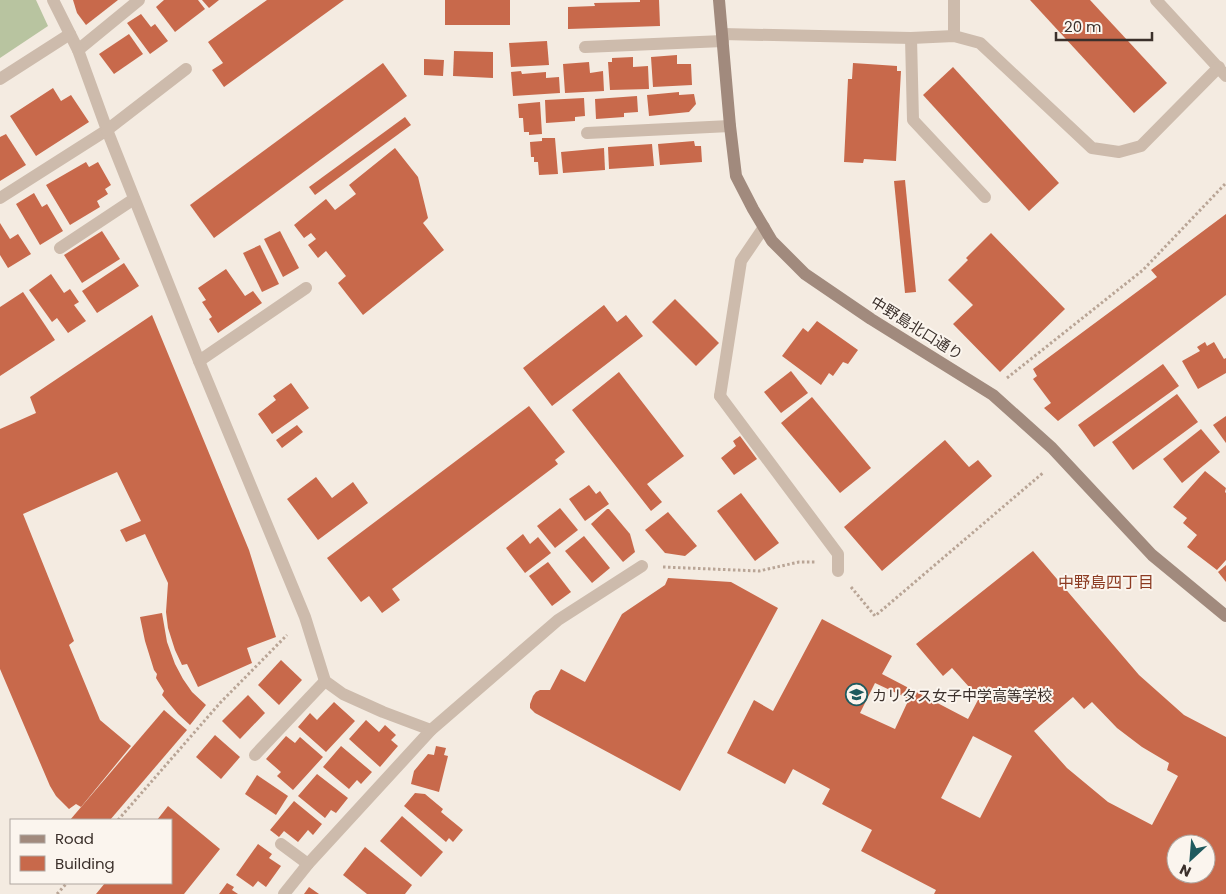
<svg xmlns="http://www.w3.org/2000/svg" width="1226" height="894" font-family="Poppins,'Noto Sans JP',sans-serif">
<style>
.green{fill:#b8c4a0}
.building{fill:#c8694b;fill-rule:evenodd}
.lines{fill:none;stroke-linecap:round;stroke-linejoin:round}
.path{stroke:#b9a596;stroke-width:3;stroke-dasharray:2.5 2.5;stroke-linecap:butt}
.lane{stroke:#cdbbac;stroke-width:12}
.street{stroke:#cdbbac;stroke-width:12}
.secondary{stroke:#a18a7d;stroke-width:12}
.labels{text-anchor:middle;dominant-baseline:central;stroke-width:4;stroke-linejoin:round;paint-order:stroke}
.street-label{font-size:15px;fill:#3b302b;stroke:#fbf5ee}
.poi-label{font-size:15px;fill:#3b302b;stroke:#fbf5ee;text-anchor:start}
.neighbourhood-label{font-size:16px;fill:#8c3b22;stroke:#fbf5ee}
</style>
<rect width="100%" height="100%" fill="#f4ebe1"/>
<polygon class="green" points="0,0 36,0 48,26 0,58"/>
<g class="building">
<polygon points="73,0 118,0 86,25 77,13"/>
<polygon points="164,0 198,0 205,9 175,32 156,7"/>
<polygon points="202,0 219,0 209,8"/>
<polygon points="267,0 344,0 224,87 212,70 223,63 208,42"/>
<rect x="445" y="0" width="65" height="25"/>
<polygon points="640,0 659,0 660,26 568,29 568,7 595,6 594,3 640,2"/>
<polygon points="1030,0 1090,0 1167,83 1134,113"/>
<polygon points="141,14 151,27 155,24 168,41 150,54 127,23"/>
<polygon points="129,34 143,54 114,74 99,54"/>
<polygon points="547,41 549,65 511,67 509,43"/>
<polygon points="454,51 493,52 493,78 453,76"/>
<polygon points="677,55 677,64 691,64 692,85 653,87 651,57"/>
<polygon points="633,57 633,67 648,66 649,89 610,90 608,62 612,62 612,58"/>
<polygon points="424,59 444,60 443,76 424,75"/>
<polygon points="589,62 590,73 603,71 604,91 565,93 563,64"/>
<polygon points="383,63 407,96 214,238 190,205"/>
<polygon points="853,63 897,66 897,71 901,71 896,161 864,159 863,163 844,162 848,79 852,79"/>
<polygon points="953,67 1059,183 1029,211 923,95"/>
<polygon points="521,71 522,74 546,72 546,78 559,77 560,93 513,96 511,72"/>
<polygon points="53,88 61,101 71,95 89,122 36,156 10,116"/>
<polygon points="679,92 679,95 694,94 696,104 689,112 649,116 647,95"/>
<polygon points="637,96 638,112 624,113 624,117 596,119 595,99"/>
<polygon points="584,98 585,116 575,117 575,121 546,123 545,100"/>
<polygon points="540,102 542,134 529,135 529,132 524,132 523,118 519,118 518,104"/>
<polygon points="405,117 411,125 315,195 309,187"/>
<polygon points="6,134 26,165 0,181 0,137"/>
<polygon points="542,138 555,138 558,174 539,175 538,162 534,162 534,157 531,157 530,142 542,141"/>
<polygon points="694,141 695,146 701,146 702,162 660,165 658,144"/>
<polygon points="652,144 654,166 609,169 608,147"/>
<polygon points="395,148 418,177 428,218 423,223 444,250 363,315 338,283 346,276 326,251 318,258 308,245 316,239 311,233 304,238 294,225 326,199 335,210 356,194 349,185"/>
<polygon points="604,148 605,170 563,173 561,152"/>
<polygon points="86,162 89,167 98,162 111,185 105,189 108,194 97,201 100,207 70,225 46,185"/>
<polygon points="905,180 916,292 905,293 894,181"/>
<polygon points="34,193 42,207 47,204 63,231 40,245 16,204"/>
<polygon points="1226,214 1226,295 1058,421 1044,408 1051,403 1033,379 1037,376 1033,369 1157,277 1151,270"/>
<polygon points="0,223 10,239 18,234 31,254 8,268 0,255"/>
<polygon points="102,231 120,259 82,283 64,255"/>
<polygon points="280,231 299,268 283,277 264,239"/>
<polygon points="991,233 1065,309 1000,372 953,324 973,305 948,280 968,260 966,258"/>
<polygon points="260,245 279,284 262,292 243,253"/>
<polygon points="124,263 139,286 97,313 82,291"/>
<polygon points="226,269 245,296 253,291 262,303 218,333 209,319 212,317 202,302 206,300 198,288"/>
<polygon points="51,274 64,293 70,289 79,302 74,305 86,321 68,333 57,318 52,322 29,290"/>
<polygon points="23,292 55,340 0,376 0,307"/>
<polygon points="675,299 719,343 696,366 652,322"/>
<polygon points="604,305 617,322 626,315 643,336 552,406 523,368"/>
<polygon points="152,315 249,550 276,637 247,648 252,663 198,687 187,664 182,665 175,650 168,628 166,612 168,583 145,534 126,542 120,530 141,521 117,472 23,514 74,641 69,645 100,720 131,746 81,807 76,804 69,809 56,796 50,786 0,669 0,429 36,413 30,397"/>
<polygon points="817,321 858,350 848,364 843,362 833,376 829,373 821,385 782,356 803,328 808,332"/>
<polygon points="1205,342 1207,346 1214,342 1224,359 1226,358 1226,373 1198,389 1182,361 1200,351 1197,347"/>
<polygon points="1163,364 1179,386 1094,447 1078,425"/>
<polygon points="791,371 808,393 781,413 764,392"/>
<polygon points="619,372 684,456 647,484 662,502 651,511 572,410"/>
<polygon points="291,383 309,408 272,434 258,414 276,400 273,396"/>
<polygon points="1177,394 1198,422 1133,470 1112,442"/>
<polygon points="812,397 871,468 840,493 781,423"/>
<polygon points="529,406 565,452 555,460 558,464 392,589 400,600 382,613 369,596 361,602 327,558"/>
<polygon points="1226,416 1226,443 1213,425"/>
<polygon points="297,425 303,432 282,448 276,440"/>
<polygon points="1201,429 1220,452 1182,483 1163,459"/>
<polygon points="740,436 757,459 734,475 721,458 736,446 733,441"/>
<polygon points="945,440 969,467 978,460 992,476 882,571 844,527"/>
<polygon points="1205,471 1226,488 1225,492 1226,493 1226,560 1217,570 1187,547 1197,535 1183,523 1187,518 1173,507"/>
<polygon points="316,477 332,498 353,482 368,503 318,540 287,499"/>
<polygon points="589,485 596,494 600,491 609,504 585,521 569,499"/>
<polygon points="741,493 779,543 755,561 717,511"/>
<polygon points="560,508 578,530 555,548 537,526"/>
<polygon points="607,509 609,509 630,534 635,552 623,562 591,524"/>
<polygon points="668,512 697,546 685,556 665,553 645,530"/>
<polygon points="523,534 530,544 538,537 551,553 525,573 506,548"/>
<polygon points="584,536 610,568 592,583 565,551"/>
<path d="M1033,551L1139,675L1184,715L1226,737V894H934L936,890L861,851L872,830L822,804L830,789L793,769L785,784L727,753L754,700L773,711L822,619L892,656L882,674L968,719L979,698L952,668L943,676L916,644ZM875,683L909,699L895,729L860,713ZM1073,697L1084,709L1092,702L1117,728L1142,747L1169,763L1167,770L1178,776L1152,825L1108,802L1067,768L1034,731ZM973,736L1012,756L980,818L941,798ZM1176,844H1206V874H1176Z"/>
<polygon points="548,562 571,592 552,606 529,576"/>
<polygon points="1226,565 1226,582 1218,572"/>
<polygon points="668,578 731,582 778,608 680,791 535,713 530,708 530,704 533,696 536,692 540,690 550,690 561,669 585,682 622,614 665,585"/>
<polygon points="162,613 167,642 175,664 183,679 192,692 206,705 190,725 178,714 162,695 164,691 156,678 157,674 154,670 145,641 140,617"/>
<polygon points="281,660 302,680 279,705 258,685"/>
<polygon points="248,695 265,713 240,739 222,721"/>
<polygon points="334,702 355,721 326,752 298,727 310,713 317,720"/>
<polygon points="164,710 187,730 110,820 70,820"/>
<polygon points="366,720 379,732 385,725 396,735 391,740 398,746 380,767 349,739"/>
<polygon points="215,735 240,757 221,779 196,757"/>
<polygon points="286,736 295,743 300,737 323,757 293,790 277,776 281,772 266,759"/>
<polygon points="341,746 372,772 361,784 357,780 349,789 323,767"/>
<polygon points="436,746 446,748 444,755 448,756 439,792 411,784 414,771 428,754 434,755"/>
<polygon points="317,774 348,798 336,813 331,810 325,818 298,796"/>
<polygon points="257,775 288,796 276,815 245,794"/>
<polygon points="415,793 425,794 443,809 441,812 463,830 453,842 449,838 446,842 404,806"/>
<polygon points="294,801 322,824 313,835 308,830 298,842 284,831 279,837 270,830"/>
<polygon points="168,806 220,849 184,894 96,894 105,883 171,883 171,820 157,820"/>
<polygon points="402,816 443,852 421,877 380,841"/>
<polygon points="258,844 272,854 269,858 281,866 266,887 258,881 253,887 236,875"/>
<polygon points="365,847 412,885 405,894 367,894 343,875"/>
<polygon points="227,883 234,887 232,890 238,894 219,894"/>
<polygon points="309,887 319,894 304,894"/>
</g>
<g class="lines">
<g class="path">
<polyline points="1007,378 1143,270 1226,183"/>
<polyline points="663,567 759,571 799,562 816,562"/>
<polyline points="851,587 875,616 1044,472"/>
<polyline points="118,820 220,703 287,635"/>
<polyline points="57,894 67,883"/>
</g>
<g class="lane">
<polyline points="954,36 954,0"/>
<polyline points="911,38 913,120 985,197"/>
<polyline points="585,47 723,41"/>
<polyline points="78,50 139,0"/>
<polyline points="587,133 730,126"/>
<polyline points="0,198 107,130"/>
<polyline points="60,248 134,199"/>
<polyline points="199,361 306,288"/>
<polyline points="720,396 838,554 838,571"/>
<polyline points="255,755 325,681"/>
<polyline points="281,844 308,864"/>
</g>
<g class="street">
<polyline points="53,0 78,50 107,130 199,361 305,617 325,681 343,694 383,712 431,730"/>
<polyline points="1156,0 1226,76"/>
<polyline points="722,34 911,38 954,36 980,43 1092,148 1119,152 1141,146 1219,67"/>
<polyline points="0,79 70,34"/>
<polyline points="107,130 186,69"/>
<polyline points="720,396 741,261 764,227"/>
<polyline points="284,894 308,864 431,730 558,620 642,566"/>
</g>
<polyline class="secondary" points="719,0 730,126 736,176 753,209 772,241 805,274 871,319 993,395 1052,448 1152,555 1226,616"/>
</g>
<defs>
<symbol id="school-ring" viewBox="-11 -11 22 22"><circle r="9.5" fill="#fbf5ee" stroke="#1f5a5e" stroke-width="1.5"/><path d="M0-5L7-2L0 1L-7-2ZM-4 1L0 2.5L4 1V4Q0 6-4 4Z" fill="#1f5a5e"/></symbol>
</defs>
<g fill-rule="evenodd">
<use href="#school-ring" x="844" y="682" width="25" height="25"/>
</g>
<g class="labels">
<g class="street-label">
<text transform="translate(917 328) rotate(32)">中野島北口通り</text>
</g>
<g class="poi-label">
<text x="872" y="695">カリタス女子中学高等学校</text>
</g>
<g class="neighbourhood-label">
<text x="1106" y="582">中野島四丁目</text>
</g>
</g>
<rect x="10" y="819" width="162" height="65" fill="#fbf5ee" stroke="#aea6a0"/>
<rect x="20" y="835" width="25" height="8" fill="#a18a7d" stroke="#aea6a0"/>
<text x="55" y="844" font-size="15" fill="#3b302b">Road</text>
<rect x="20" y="856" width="25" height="15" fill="#c8694b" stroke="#aea6a0"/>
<text x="55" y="869" font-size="15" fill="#3b302b">Building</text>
<g transform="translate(1191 859) rotate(206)"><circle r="24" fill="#fbf5ee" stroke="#aea6a0"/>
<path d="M0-4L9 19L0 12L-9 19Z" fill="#1f5a5e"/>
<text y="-8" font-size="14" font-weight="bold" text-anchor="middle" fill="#3b302b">N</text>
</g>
<path d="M1056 32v8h96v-8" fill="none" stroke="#3b302b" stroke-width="2.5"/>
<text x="1064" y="32" font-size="15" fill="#3b302b" stroke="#fbf5ee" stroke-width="4" paint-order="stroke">20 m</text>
</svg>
